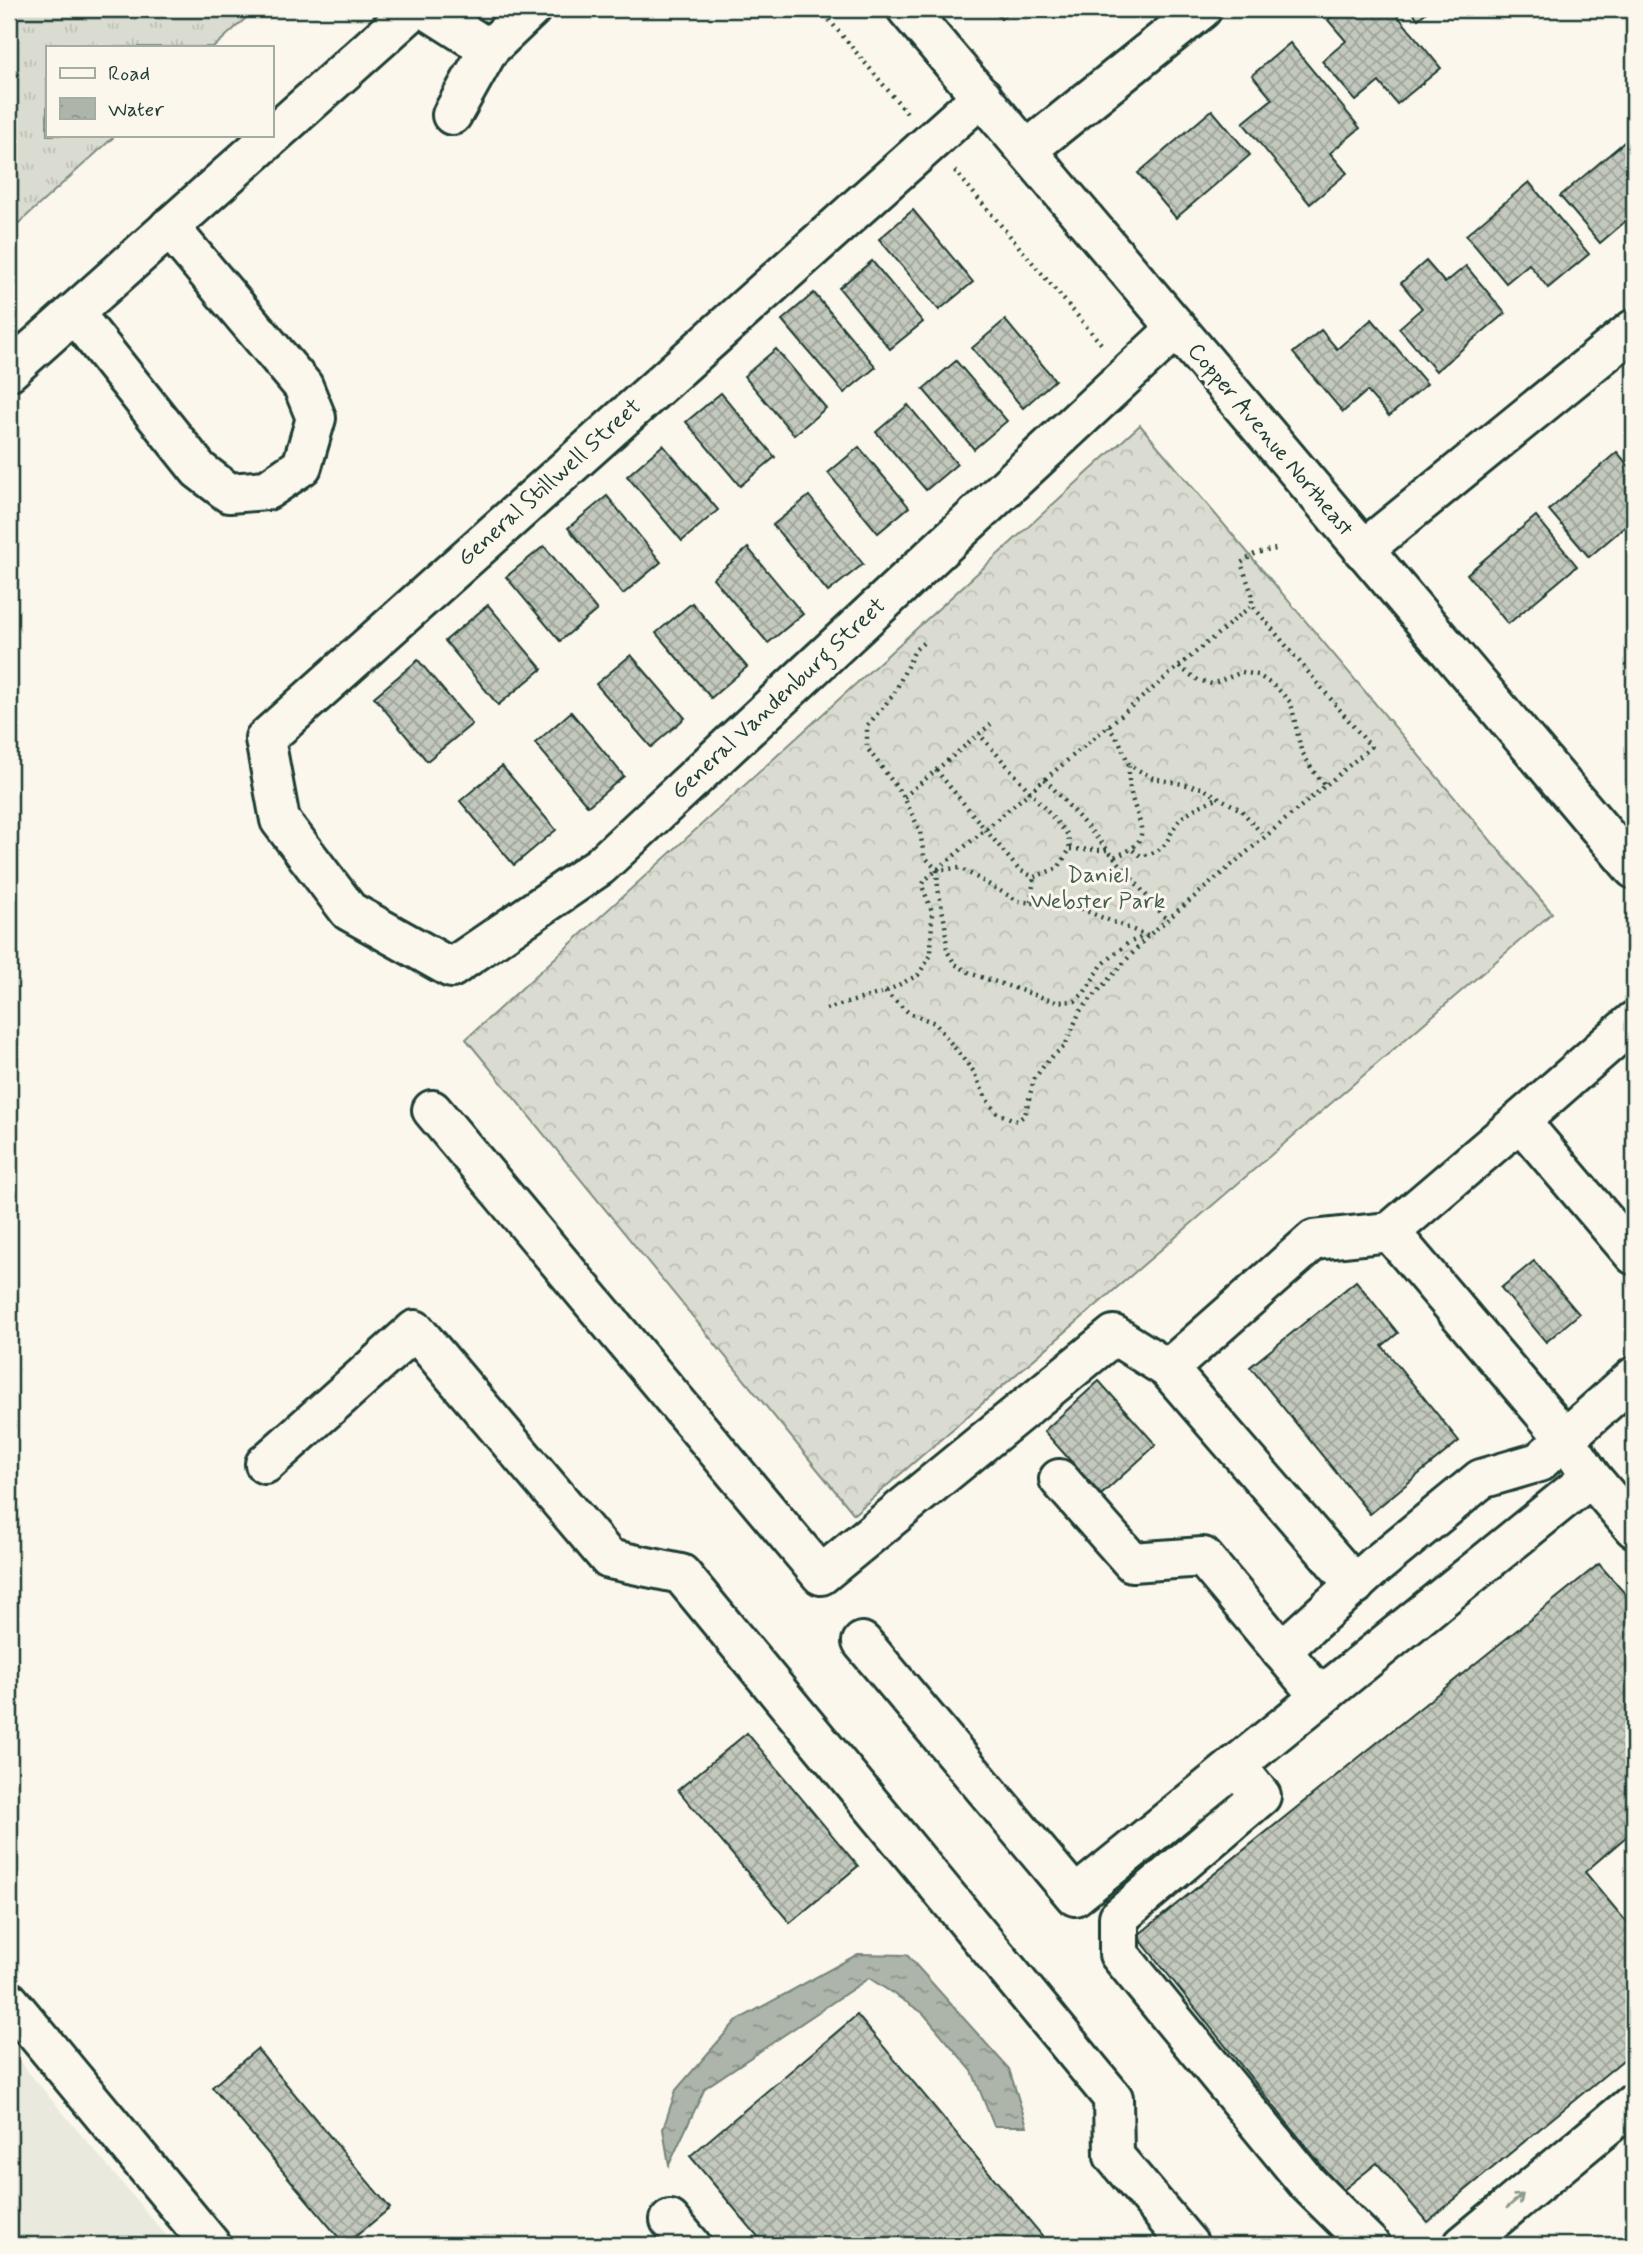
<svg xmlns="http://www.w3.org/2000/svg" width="1643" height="2254" font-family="Mynerve,sans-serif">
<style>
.built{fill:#eae9de}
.grass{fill:url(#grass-tufts);stroke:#7d8c82;stroke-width:2}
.forest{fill:url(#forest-crowns);stroke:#7d8c82;stroke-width:2}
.water{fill:url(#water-ripples);stroke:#74847b;stroke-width:2}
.building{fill:url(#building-cross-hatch);stroke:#1f3d34;stroke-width:2}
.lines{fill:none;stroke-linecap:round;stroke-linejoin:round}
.minor-casing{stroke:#1f3d34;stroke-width:44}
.path{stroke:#1f3d34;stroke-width:4.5;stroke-dasharray:2 5;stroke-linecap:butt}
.minor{stroke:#fbf7ec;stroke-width:38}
.oneway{stroke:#8d9a90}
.labels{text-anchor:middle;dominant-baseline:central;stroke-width:6;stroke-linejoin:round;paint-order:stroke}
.street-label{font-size:23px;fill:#1f3d34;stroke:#fbf7ec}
.park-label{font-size:23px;fill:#455d53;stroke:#fbf7ec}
</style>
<defs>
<pattern id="grass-tufts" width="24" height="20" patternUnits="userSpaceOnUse" patternTransform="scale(1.75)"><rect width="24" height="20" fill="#dbdcd1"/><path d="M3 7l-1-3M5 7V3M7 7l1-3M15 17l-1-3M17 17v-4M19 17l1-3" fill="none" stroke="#bcbeb4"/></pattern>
<pattern id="forest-crowns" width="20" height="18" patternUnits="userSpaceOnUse" patternTransform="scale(1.75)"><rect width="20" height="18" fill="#dbdcd1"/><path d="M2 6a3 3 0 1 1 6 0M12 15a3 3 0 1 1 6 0" fill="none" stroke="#bcbeb4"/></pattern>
<pattern id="water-ripples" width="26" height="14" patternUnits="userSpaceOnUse" patternTransform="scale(1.75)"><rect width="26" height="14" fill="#adb4aa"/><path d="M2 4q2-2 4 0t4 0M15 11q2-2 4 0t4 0" fill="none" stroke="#8c948b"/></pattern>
<pattern id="building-cross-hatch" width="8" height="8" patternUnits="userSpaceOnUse" patternTransform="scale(1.75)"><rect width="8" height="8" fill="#c4c9be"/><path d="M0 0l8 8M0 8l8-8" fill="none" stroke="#9fa49b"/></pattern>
</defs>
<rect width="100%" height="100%" fill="#fbf7ec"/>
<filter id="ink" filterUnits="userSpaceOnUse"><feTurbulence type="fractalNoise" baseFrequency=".0143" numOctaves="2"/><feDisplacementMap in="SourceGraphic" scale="14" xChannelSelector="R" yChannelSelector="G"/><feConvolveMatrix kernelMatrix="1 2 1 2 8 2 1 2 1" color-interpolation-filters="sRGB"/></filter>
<g filter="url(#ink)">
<polygon class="built" points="9,2049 174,2245 9,2245"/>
<polygon class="grass" points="9,9 256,9 214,47 47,47 47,135 116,135 9,232"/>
<polygon class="forest" points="1140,425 1552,913 854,1514 466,1039"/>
<polygon class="water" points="858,1954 907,1955 1009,2069 1027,2126 994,2126 972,2071 923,2013 869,1978 705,2088 669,2165 663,2129 676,2090 736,2021"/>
<g class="building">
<polygon points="992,9 1013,9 1001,19"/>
<polygon points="1341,9 1392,9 1441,68 1397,104 1379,82 1356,101 1322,61 1346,41 1328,20"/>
<polygon points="1410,9 1430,9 1418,19"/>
<polygon points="1290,43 1360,128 1330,153 1347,173 1310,204 1243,123 1272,99 1252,75"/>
<polygon points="1212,110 1250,155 1176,218 1138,173"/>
<polygon points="1628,139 1634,146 1634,214 1600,243 1560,196"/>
<polygon points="1529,182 1589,254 1548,288 1529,264 1506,283 1466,235"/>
<polygon points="913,210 973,282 939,310 879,239"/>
<polygon points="872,261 923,322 890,349 839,288"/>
<polygon points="1426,261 1445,283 1466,266 1505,313 1436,371 1399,328 1422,308 1401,283"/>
<polygon points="814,293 876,367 844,393 782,320"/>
<polygon points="1372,319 1427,384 1389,416 1367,391 1343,412 1293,353 1321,330 1337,349"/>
<polygon points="1005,320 1055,380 1023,408 972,348"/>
<polygon points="776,349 826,408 794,435 744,376"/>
<polygon points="956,361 1007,421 974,449 923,389"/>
<polygon points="721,393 775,457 740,486 686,422"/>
<polygon points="908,405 957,464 926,490 876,432"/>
<polygon points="663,445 718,510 682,541 627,476"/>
<polygon points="859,447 909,507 878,533 828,473"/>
<polygon points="1617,452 1634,472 1634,519 1589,557 1549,510"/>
<polygon points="607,496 661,562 623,594 568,528"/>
<polygon points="809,496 863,564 828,592 773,525"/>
<polygon points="1536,516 1577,566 1508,624 1467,574"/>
<polygon points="544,546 597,610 560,641 506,577"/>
<polygon points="748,548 803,614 768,643 713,578"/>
<polygon points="692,603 747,667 711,698 656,633"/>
<polygon points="488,605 542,669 498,705 445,641"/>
<polygon points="631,655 685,718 651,747 596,684"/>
<polygon points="418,660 472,724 427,761 374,697"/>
<polygon points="571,712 624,776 588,806 535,743"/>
<polygon points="502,766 556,830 514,865 460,801"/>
<polygon points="1534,1261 1579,1314 1546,1342 1501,1288"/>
<polygon points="1356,1281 1398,1333 1382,1346 1459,1441 1370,1514 1250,1367"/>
<polygon points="1099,1381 1156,1445 1101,1495 1044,1431"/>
<polygon points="1599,1564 1634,1604 1634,1844 1627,1836 1585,1872 1634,1931 1634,2051 1427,2222 1377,2163 1342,2191 1137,1936"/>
<polygon points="747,1733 858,1866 790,1923 678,1790"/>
<polygon points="857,2015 1050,2245 765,2245 690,2156"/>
<polygon points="257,2049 390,2208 345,2245 212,2087"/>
</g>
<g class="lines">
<defs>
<g id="minor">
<polyline points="426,9 489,49"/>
<polyline points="907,9 1634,869"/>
<polyline points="982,96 265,739 280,820 349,911 451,968 600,866 1176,329"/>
<polyline points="452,115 489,49 531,9"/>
<polyline points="1027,150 1202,9"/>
<polyline points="74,313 199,470 229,493 267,490 302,466 316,418 303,386 169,227"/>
<polyline points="9,371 414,9"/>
<polyline points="1363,550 1634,329"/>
<polyline points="432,1110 821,1575 1114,1335 1168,1369"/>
<polyline points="1520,1121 1634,1021"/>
<polyline points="265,1464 415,1330 609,1559 681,1574 1113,2098 1114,2156 1189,2245"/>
<polyline points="1591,1477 1565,1438 1390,1232 1520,1121 1634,1255"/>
<polyline points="1059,1479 1132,1562 1203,1557 1320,1697"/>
<polyline points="1355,1585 1168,1369 1314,1240 1390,1232"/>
<polyline points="862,1642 1075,1896 1591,1477 1634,1528"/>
<polyline points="1281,1651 1375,1566 1481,1479 1539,1462 1634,1377"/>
<polyline points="1236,1765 1261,1796 1119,1917 1119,1954 1308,2184 1370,2245"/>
<polyline points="9,2001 211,2245"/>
<polyline points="670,2220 691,2245"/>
<polyline points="1463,2245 1634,2103"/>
</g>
</defs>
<use href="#minor" class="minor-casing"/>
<g class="path">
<polyline points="820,9 907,113"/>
<polyline points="955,171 1103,346"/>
<polyline points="923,643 915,650 894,694 867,726 867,748 904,797 920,831 924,856 937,870 960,868 1018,901 1081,909 1148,936"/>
<polyline points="1179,667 1198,680 1212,684 1242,672 1258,675 1277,688 1291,703 1301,750 1313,771 1326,786"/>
<polyline points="1108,726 1120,743 1129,765 1153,778 1202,788 1241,810 1265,837"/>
<polyline points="936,770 1019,870 1034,877 1058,868 1070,849 1068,835 979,734"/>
<path d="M1045,779L1114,857C1160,840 1135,822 1130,788C1128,780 1129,772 1129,765"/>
<polyline points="904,797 991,724"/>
<polyline points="1070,849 1107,850"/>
<path d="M1133,850L1141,856C1175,849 1163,835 1184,816C1193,808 1207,803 1219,797"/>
<polyline points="1114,857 1167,920"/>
<polyline points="937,870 938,889 945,924 947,951 955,964 972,974 1056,1002 1075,1001 1084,993 1102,965 1128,943 1145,936"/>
<polyline points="1031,902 1034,877"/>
<polyline points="885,992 909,1013 935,1023 973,1071 987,1100 997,1113 1017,1121 1025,1115 1034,1079 1049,1059 1065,1046 1080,1011 1148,936 1371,747 1252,605"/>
<polyline points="826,1009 885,992 918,975 931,955 932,911 922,886 925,880 1252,605 1252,594 1241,563 1256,553 1276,549"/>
</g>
<use href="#minor" class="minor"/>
</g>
<defs><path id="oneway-shaft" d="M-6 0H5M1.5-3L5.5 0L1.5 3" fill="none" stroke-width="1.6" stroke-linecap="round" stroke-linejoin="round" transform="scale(1.75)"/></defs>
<use class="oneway" href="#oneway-shaft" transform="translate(1515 2201) rotate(-40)"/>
</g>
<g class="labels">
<g class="street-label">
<text transform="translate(1270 440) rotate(50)">Copper Avenue Northeast</text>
<text transform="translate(550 483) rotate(-42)">General Stillwell Street</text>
<text transform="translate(779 699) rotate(-43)">General Vandenburg Street</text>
</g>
<g class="park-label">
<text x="1098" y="876">Daniel<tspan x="1098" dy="26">Webster Park</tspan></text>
</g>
</g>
<rect width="1643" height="2254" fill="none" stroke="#fbf7ec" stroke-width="35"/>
<rect x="18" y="18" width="1608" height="2219" fill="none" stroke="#1f3d34" stroke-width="2.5" filter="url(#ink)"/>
<rect x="46" y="46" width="228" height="91" fill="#fbf7ec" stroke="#a3ada2" stroke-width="2"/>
<rect x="60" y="68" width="35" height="10" fill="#fbf7ec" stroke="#a3ada2" stroke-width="2"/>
<text x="108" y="80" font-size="21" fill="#1f3d34">Road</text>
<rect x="60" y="98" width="35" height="21" fill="url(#water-ripples)" stroke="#a3ada2" stroke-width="2"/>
<text x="108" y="116" font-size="21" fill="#1f3d34">Water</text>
</svg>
